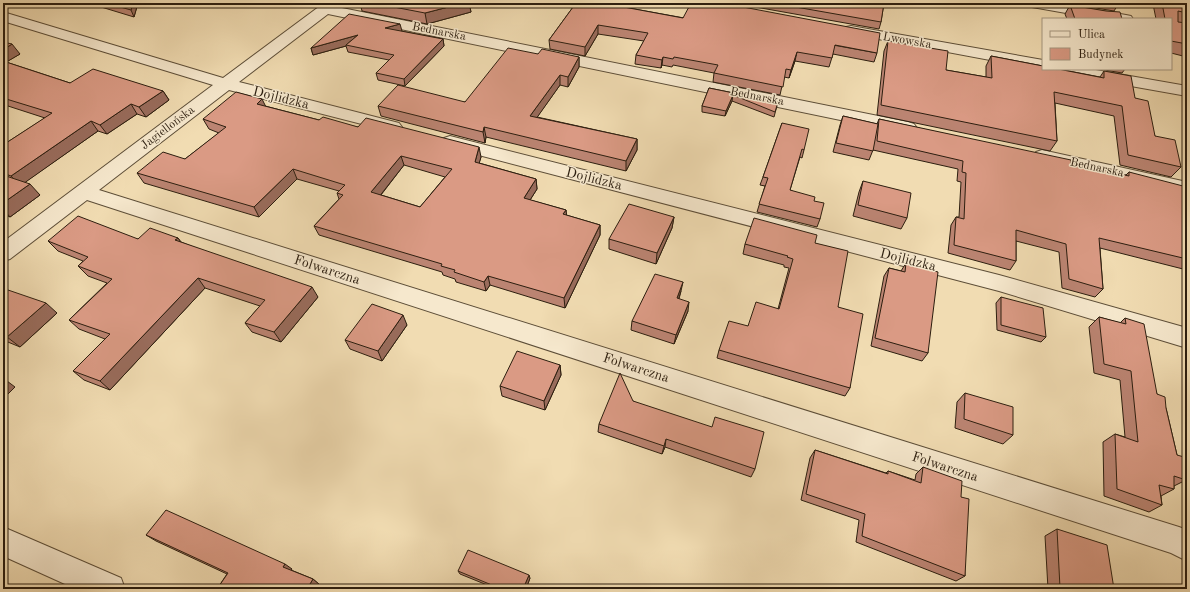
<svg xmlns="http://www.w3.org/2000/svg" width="1190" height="592" font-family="'Old Standard TT',serif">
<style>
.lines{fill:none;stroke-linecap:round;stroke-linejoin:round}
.minor-casing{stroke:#5d4e38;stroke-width:2}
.minor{fill:#f6e8cd;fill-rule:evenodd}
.wall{fill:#bb8472;stroke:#2c1e0f;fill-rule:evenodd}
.shaded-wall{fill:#996c5c;stroke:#2c1e0f}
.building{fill:#da9a84;stroke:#2c1e0f;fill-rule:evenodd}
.labels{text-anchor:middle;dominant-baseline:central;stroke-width:3;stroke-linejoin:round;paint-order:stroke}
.far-street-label{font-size:12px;fill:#2c1e0f;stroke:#f6e8cd}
.street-label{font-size:14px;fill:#2c1e0f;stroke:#f6e8cd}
</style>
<rect width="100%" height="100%" fill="#f1dcb2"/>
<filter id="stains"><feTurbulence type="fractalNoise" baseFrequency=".005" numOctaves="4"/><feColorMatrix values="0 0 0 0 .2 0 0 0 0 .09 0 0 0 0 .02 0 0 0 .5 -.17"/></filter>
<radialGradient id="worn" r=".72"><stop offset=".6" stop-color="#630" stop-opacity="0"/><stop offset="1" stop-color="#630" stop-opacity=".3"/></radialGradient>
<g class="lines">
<defs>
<g id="minor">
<polygon points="324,3 340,3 337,7 908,122 914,124 917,128 914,132 908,134 328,14 239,82 399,123 402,127 399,131 393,132 229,90 99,190 1179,527 1187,530 1187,561 1171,553 87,200 10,259 3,261 3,242 213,85 3,21 3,12 223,78"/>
<polygon points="1025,3 1057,3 1126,15 1131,16 1133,19 1100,19 1032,7 1027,6"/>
<polygon points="851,26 1043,60 1043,69 1046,69 1043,70 846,33 844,30 846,27"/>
<polygon points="1055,69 1090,69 1187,86 1187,96 1063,74 1057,72"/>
<polygon points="450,136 999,275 1187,328 1187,348 999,291 444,146 441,142 444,138"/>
<polygon points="1042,150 1187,182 1187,196 1036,160 1033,156 1036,152"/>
<polygon points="3,527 121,578 125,589 76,589 3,556"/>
</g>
</defs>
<use href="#minor" class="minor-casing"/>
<use href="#minor" class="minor"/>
</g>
<g class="wall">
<polygon points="88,3 138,3 134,17"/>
<polygon points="360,3 469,3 471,12 427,24 362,11"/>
<polygon points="576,3 620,3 618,6 877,53 874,62 833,54 829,67 795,61 789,78 784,77 780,95 713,82 714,73 673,65 672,67 662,65 661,68 635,64 636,55 644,41 598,34 585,56 550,49 549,40"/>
<polygon points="733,3 884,3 881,22 879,29"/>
<polygon points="1066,3 1119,3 1114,11"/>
<polygon points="1153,3 1187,3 1187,57 1171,53 1171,19 1156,19 1154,9"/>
<polygon points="1070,5 1122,19 1067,19 1065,14"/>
<polygon points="401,31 443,39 444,46 405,86 378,80 376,73 389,60 348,52 346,46 313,55 311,48 402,31"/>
<polygon points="888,41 946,70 986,77 986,66 991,56 1100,77 1104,71 1135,98 1155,136 1181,167 1171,177 1120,165 1114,116 1055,103 1057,141 1050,151 877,115 884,51"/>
<polygon points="3,42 20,54 6,62 70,83 163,91 169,100 146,117 137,114 107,134 98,131 25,182 40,195 10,217 3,214 3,145 45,118 8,106 3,110"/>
<polygon points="538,54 579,57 579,67 568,87 560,85 537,117 637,139 637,150 626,171 486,137 485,143 381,116 378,106 465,102"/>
<polygon points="1099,69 1125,69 1122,73"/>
<polygon points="709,88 778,102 774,117 732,101 725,116 702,112 702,106"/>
<path d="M265,106L319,120L358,127L481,157L479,163L536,179L537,189L530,200L566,210V215L600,225V235L565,308L490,285L486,291L456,282L455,279L443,275L442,272L319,235L314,226L339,199L337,193L339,191L297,179L259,217L144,183L137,173L185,159L219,133L209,129L203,119ZM404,165L445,177L420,207L381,195Z"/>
<polygon points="843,116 877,124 879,119 1126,175 1129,172 1187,196 1187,270 1100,248 1103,289 1095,297 1062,288 1059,252 1016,241 1016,261 1010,270 948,253 951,225 956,217 959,217 961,182 957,181 958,169 873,150 869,160 833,152 840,125"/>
<polygon points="782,123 804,150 802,158 800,157 790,190 814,201 820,219 817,227 757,212 765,186 760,185 763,177"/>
<polygon points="863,181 907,218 901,229 853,216 859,192"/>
<polygon points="674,217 672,228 656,264 609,249 609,239"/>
<polygon points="178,238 181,242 318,297 281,342 252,332 245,323 260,306 205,288 110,390 84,380 73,371 105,339 79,329 69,320 107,283 88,276 78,266 83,261 58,251 48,241 138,239"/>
<polygon points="815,243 838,307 850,388 845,396 717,358 719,350 748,326 778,309 789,268 784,267 784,265 743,254 745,244"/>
<polygon points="906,263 928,353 922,361 871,346 884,276 889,268 901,271"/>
<polygon points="681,291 679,299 688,311 674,344 631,330 632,321"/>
<polygon points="3,292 57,313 20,347 3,340"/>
<polygon points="1001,297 1046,337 1041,342 997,330 996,303"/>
<polygon points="1099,317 1120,323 1125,318 1157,394 1166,408 1177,455 1186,480 1174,486 1174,489 1161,496 1162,505 1149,512 1104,496 1103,442 1115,434 1125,437 1120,380 1094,373 1089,327"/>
<polygon points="407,325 382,361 350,349 345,340"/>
<polygon points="560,365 561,375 545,410 502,396 500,386"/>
<polygon points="965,393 1013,435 1003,444 955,428 957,402"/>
<polygon points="633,401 755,469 751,477 665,447 662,454 598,432 599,424"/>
<polygon points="815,450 886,473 888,471 915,480 916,474 923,467 961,497 965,576 956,581 856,542 859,520 801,500 810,458"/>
<polygon points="1057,529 1114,589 1048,589 1045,536"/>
<polygon points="146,535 292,569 291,570 313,579 320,585 317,589 217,589 227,574 156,541"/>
<polygon points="458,571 530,578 526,589 497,589 460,574"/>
</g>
<g class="shaded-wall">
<polygon points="133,3 138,3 134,17 131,10"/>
<polygon points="464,3 469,3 471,12 427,24 425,13"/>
<polygon points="615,3 620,3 613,14 613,5"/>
<polygon points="400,24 402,31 387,35 385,28"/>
<polygon points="598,25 598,34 585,56 585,47"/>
<polygon points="358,35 346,45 346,46 313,55 311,48"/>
<polygon points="443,39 444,46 405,86 404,79"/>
<polygon points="12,44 20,54 3,64 3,50"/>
<polygon points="797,52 795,61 789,78 791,70"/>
<polygon points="579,57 579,67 568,87 568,77"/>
<polygon points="663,57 662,65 661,68 662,60"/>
<polygon points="560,75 560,85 531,126 530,116"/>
<polygon points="163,91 169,100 146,117 139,107"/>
<polygon points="733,95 732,101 725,116 726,111"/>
<polygon points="262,99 267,109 257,104"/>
<polygon points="3,100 8,106 3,110"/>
<polygon points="131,104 137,114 107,134 100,125"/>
<polygon points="91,121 98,131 20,186 11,176"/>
<polygon points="484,127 486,137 485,143 483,132"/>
<polygon points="637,139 637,150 626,171 626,161"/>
<polygon points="479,147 481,157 477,171 475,162"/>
<polygon points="401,156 404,165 375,202 371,192"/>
<polygon points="293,169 297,179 259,217 254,207"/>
<polygon points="536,179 537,189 525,208 524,198"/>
<polygon points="30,184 40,195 10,217 3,209 3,203"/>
<polygon points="566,210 567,219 563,214"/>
<polygon points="674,217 672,228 656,264 657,253"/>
<polygon points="600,225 600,235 565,308 564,298"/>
<polygon points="178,238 185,248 175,240"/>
<polygon points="488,276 490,285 486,291 484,282"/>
<polygon points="198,278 205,288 110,390 100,381"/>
<polygon points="683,282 681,291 676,307 677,298"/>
<polygon points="312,287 318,297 281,342 274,332"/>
<polygon points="689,302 688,311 674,344 676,335"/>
<polygon points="46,303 57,313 20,347 7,337"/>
<polygon points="403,315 407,325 382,361 378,351"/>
<polygon points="3,362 8,365 3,370"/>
<polygon points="560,365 561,375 545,410 544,401"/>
<polygon points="3,378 15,387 3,399"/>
<polygon points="666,439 665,447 662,454 664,446"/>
<polygon points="285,564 292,569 290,572 283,567"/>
<polygon points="529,575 530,578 526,589 523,589"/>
<polygon points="313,579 320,585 317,589 307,589"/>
</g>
<g class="building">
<polygon points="106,3 133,3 131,10"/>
<polygon points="373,3 464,3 425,13"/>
<polygon points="576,3 615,3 613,5 683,18 691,3 722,3 880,33 877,53 835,45 832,58 797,52 791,70 786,69 783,87 714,73 718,65 674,57 673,59 663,57 662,60 636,55 648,33 598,25 585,47 549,40"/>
<polygon points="773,3 884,3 881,22"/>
<polygon points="1162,3 1187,3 1187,13 1178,11 1178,22 1187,23 1187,44 1171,41 1171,19 1165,19"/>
<polygon points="1070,5 1106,11 1120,12 1122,19 1075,19"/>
<polygon points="349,14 400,24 385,28 443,39 404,79 376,73 394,55 346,45 358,35 311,48"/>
<polygon points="888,41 948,51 946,70 992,78 991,56 1043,66 1043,69 1058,69 1104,78 1104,71 1131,76 1135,98 1148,101 1155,136 1175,140 1181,167 1128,155 1122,106 1054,92 1057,141 881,105"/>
<polygon points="3,42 12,44 3,50"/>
<polygon points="508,48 538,54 542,49 579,57 568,77 560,75 530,116 637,139 626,161 484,127 483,132 378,106 398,85 465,102"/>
<polygon points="3,61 70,83 93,69 163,91 139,107 131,104 100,125 91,121 11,176 3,173 3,145 52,113 3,98"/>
<polygon points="709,88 778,102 775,112 733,95 726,111 702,106"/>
<path d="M236,92L262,99L257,104L319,120L323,117L358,127L366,118L479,147L475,162L536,179L524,198L566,210L563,214L600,225L564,298L488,276L484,282L454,272L455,270L441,266L442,264L314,226L343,195L337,193L345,185L293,169L254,207L137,173L163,152L185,159L226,127L203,119ZM401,156L452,169L420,207L371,192Z"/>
<polygon points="843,116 878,124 873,151 836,143"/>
<polygon points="879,119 1071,160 1071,163 1129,176 1129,172 1183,186 1185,195 1187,196 1187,259 1099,238 1103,289 1069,279 1066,244 1016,230 1016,261 954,245 956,217 964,219 966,173 962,172 963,161 877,141"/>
<polygon points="782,123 809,129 804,150 802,149 790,190 815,197 814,201 824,203 820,219 759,204 768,178 763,177"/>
<polygon points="3,175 30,184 3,203"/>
<polygon points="863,181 911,193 907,218 858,205"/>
<polygon points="629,204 674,217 657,253 609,239"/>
<polygon points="78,216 138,239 150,228 178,238 175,240 312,287 274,332 245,323 265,300 198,278 100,381 73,371 110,334 69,320 112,279 78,266 88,257 48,241"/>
<polygon points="754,218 817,235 815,243 848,251 838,307 863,314 850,388 719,350 729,321 748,326 756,302 779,309 793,259 787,257 788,256 745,244"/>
<polygon points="906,263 938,272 928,353 875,338 889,268 905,272"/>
<polygon points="655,274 683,282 677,298 689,302 676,335 632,321"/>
<polygon points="8,290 46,303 7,337 3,335 3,292"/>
<polygon points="1001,297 1043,308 1046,337 1001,325"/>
<polygon points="372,304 403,315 378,351 345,340"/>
<polygon points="1099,317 1126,324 1125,318 1144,324 1157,394 1165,397 1166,408 1177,455 1184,457 1186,480 1174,476 1174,489 1159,485 1162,505 1117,489 1115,434 1138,442 1131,371 1104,364"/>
<polygon points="517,351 560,365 544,401 500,386"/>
<polygon points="620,373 633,401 712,427 715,417 764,432 755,469 666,439 664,446 599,424"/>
<polygon points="965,393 1013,407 1013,435 964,419"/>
<polygon points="815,450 888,474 888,471 921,483 923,467 962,481 961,497 969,499 965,576 862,536 865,514 806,494"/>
<polygon points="166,510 285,564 283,567 313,579 307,589 217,589 228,573 146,535"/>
<polygon points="1057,529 1107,545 1114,589 1064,589 1060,588"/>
<polygon points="468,550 529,575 523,589 499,589 499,588 458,571"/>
</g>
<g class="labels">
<g class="far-street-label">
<text transform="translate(439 32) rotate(11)">Bednarska</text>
<text transform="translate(907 41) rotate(10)">Lwowska</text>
<text transform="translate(757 97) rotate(11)">Bednarska</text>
<text transform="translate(168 128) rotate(-37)">Jagiellońska</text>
<text transform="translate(1097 168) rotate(12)">Bednarska</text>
</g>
<g class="street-label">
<text transform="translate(281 98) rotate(14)">Dojlidzka</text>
<text transform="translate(594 179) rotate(14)">Dojlidzka</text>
<text transform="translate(908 260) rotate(14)">Dojlidzka</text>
<text transform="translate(327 270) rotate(18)">Folwarczna</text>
<text transform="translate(636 368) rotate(18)">Folwarczna</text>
<text transform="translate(945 467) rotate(18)">Folwarczna</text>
</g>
</g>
<rect width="1190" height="592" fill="none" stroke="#f1dcb2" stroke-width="16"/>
<rect x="4" y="4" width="1182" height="584" fill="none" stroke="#2c1e0f" stroke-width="2"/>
<rect x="8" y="8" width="1174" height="576" fill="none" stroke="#2c1e0f"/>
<rect x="1042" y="18" width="130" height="52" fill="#f6e8cd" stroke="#a59781"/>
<rect x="1050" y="31" width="20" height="6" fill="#f6e8cd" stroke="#a59781"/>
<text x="1078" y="38" font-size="12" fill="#2c1e0f">Ulica</text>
<rect x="1050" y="48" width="20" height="12" fill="#da9a84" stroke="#a59781"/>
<text x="1078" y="58" font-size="12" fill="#2c1e0f">Budynek</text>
<rect width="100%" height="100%" filter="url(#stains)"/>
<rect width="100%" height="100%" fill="url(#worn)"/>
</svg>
